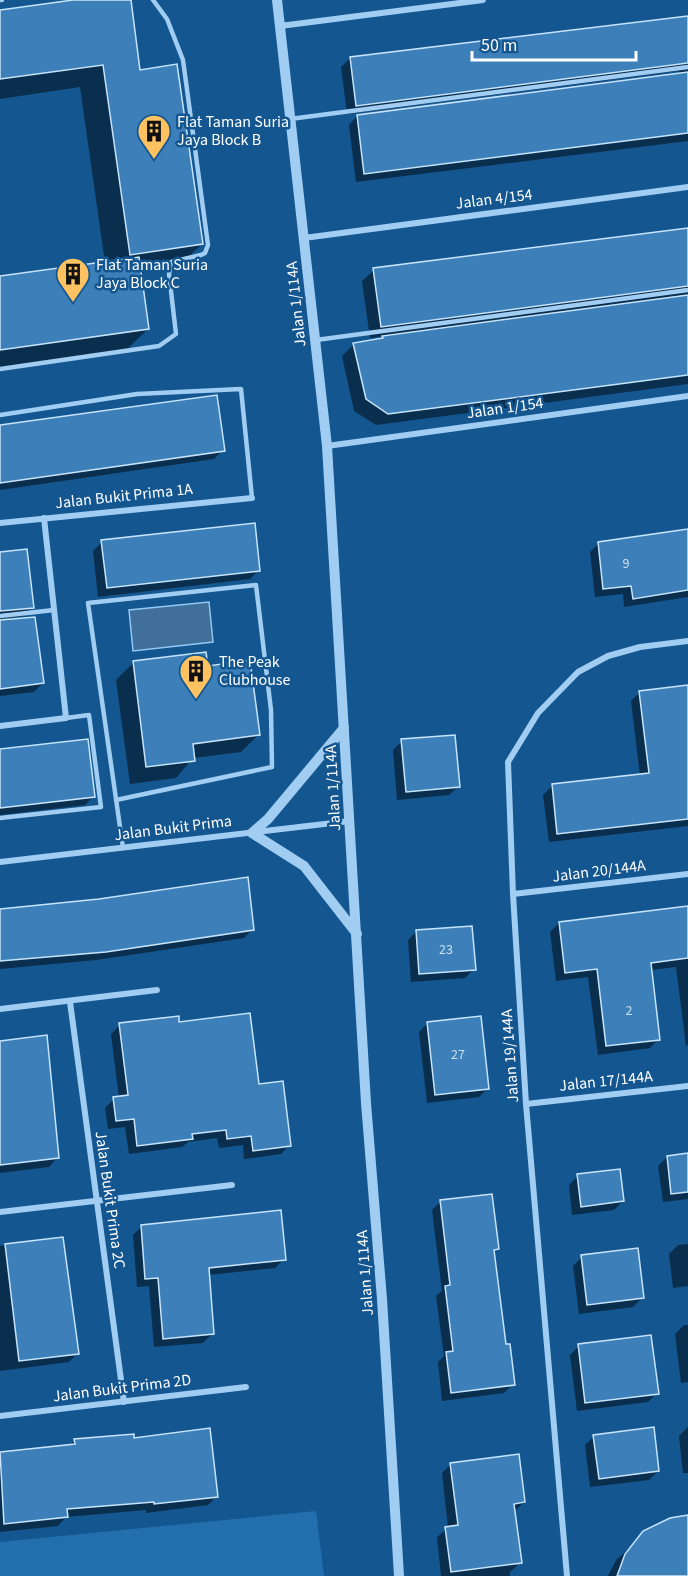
<svg xmlns="http://www.w3.org/2000/svg" width="688" height="1576" font-family="'Source Sans 3',sans-serif">
<style>
.green{fill:#236fad}
.water{fill:#406f99;stroke:#92c9f4;stroke-width:1.5}
.shadow{fill:#0007}
.building{fill:#3d80b9;stroke:#c7e4fc;stroke-width:1.5}
.lines{fill:none;stroke-linecap:round;stroke-linejoin:round}
.service{stroke:#a0cdf1;stroke-width:4.5}
.minor{stroke:#a0cdf1;stroke-width:6}
.tertiary{stroke:#a0cdf1;stroke-width:10}
.labels{text-anchor:middle;dominant-baseline:central;stroke-width:5;stroke-linejoin:round;paint-order:stroke}
.number-label{font-size:14px;fill:#cedfee}
.poi-label{font-size:16px;fill:#fff;stroke:#145690;text-anchor:start}
.street-label{font-size:16px;fill:#fff;stroke:#145690}
</style>
<rect width="100%" height="100%" fill="#145690"/>
<polygon class="green" points="316,1511 324,1576 0,1576 0,1542"/>
<polygon class="water" points="209,602 213,642 133,651 129,610"/>
<g class="shadow">
<polygon points="84,0 129,0 139,71 202,244 178,267 140,273 148,329 124,352 0,370 0,278 105,263 80,87 0,99 0,12"/>
<polygon points="688,18 688,141 356,182 349,125 357,116 682,74 678,71 347,114 341,67 350,58"/>
<polygon points="688,230 688,384 376,425 354,411 342,356 354,344 380,340 384,336 370,338 362,281 374,270"/>
<polygon points="0,427 223,450 214,459 0,490"/>
<polygon points="688,531 688,597 624,607 623,594 595,597 590,552 599,543"/>
<polygon points="102,542 259,570 250,579 98,597 93,551"/>
<polygon points="0,554 33,607 24,616 0,619"/>
<polygon points="0,622 43,683 34,692 0,696"/>
<polygon points="133,663 207,668 258,735 241,752 193,758 176,778 130,784 116,680"/>
<polygon points="688,686 688,826 549,842 543,795 552,786 640,776 631,701 640,692"/>
<polygon points="402,741 458,787 449,795 397,800 393,750"/>
<polygon points="0,751 94,796 85,805 0,815"/>
<polygon points="688,908 688,1045 686,1046 676,967 651,970 658,1039 650,1048 598,1055 588,977 556,981 550,932 559,923"/>
<polygon points="0,910 253,929 244,938 96,960 0,969"/>
<polygon points="417,931 474,969 465,978 411,982 408,940"/>
<polygon points="178,1023 257,1086 290,1145 281,1154 244,1159 243,1145 219,1148 217,1138 188,1142 182,1147 129,1154 125,1127 108,1129 105,1108 114,1099 119,1098 111,1034 120,1025"/>
<polygon points="428,1023 488,1088 479,1097 427,1103 419,1032"/>
<polygon points="0,1043 57,1158 49,1167 0,1173"/>
<polygon points="688,1155 688,1199 663,1202 658,1166 667,1157"/>
<polygon points="578,1176 623,1201 614,1210 572,1215 569,1185"/>
<polygon points="441,1201 497,1248 493,1253 505,1346 513,1384 504,1393 442,1401 438,1362 444,1356 436,1296 442,1291 432,1210"/>
<polygon points="142,1226 284,1259 275,1268 208,1275 212,1334 203,1343 154,1347 149,1286 137,1287 133,1235"/>
<polygon points="62,1238 78,1353 69,1362 0,1371 0,1246"/>
<polygon points="688,1244 688,1286 673,1288 669,1254 678,1245"/>
<polygon points="582,1257 642,1298 633,1307 579,1314 573,1266"/>
<polygon points="684,1325 688,1325 688,1382 681,1383 675,1334"/>
<polygon points="579,1346 657,1393 648,1402 577,1411 570,1355"/>
<polygon points="688,1427 688,1473 683,1473 679,1436"/>
<polygon points="594,1436 658,1471 649,1480 590,1487 585,1445"/>
<polygon points="133,1439 217,1496 208,1505 146,1513 146,1510 66,1517 58,1526 0,1532 0,1453 69,1446 75,1440"/>
<polygon points="451,1464 524,1502 514,1512 520,1563 510,1572 510,1576 441,1576 437,1537 448,1528 442,1473"/>
<polygon points="685,1517 688,1518 688,1576 608,1576 616,1560 657,1524"/>
</g>
<g class="building">
<polygon points="73,0 131,0 140,70 177,64 203,244 130,255 103,65 0,79 0,10"/>
<polygon points="688,16 688,63 356,106 350,57"/>
<polygon points="688,72 688,133 364,174 357,115"/>
<polygon points="688,228 688,286 381,327 373,268"/>
<polygon points="139,257 149,329 0,350 0,276"/>
<polygon points="688,295 688,375 388,414 366,399 353,343 383,338 382,336"/>
<polygon points="217,395 225,451 0,483 0,425"/>
<polygon points="255,523 260,571 107,588 101,540"/>
<polygon points="688,529 688,590 633,599 631,586 603,589 598,542"/>
<polygon points="27,549 34,608 0,611 0,552"/>
<polygon points="35,617 44,683 0,689 0,620"/>
<polygon points="206,652 208,666 250,660 260,735 193,744 195,761 146,767 133,661"/>
<polygon points="688,685 688,819 557,834 552,784 649,773 639,691"/>
<polygon points="455,735 460,787 406,792 401,739"/>
<polygon points="88,739 95,797 0,808 0,749"/>
<polygon points="248,877 254,930 106,952 0,961 0,909 99,899"/>
<polygon points="688,906 688,958 651,963 660,1040 606,1046 597,969 565,973 559,922"/>
<polygon points="472,926 476,970 419,974 416,930"/>
<polygon points="250,1013 259,1084 283,1081 291,1146 253,1151 251,1136 227,1139 226,1130 192,1134 193,1139 137,1146 134,1119 116,1121 113,1097 128,1095 119,1023 179,1016 179,1022"/>
<polygon points="481,1016 489,1089 435,1095 427,1022"/>
<polygon points="47,1035 59,1158 0,1165 0,1041"/>
<polygon points="688,1153 688,1192 671,1194 667,1156"/>
<polygon points="620,1169 624,1201 581,1207 577,1174"/>
<polygon points="492,1194 499,1249 494,1250 506,1344 510,1344 515,1385 451,1393 446,1352 453,1351 445,1286 450,1285 440,1200"/>
<polygon points="281,1210 286,1260 209,1268 214,1334 163,1339 158,1278 145,1279 141,1225"/>
<polygon points="63,1237 79,1354 19,1361 5,1244"/>
<polygon points="638,1248 644,1298 587,1305 581,1255"/>
<polygon points="651,1335 659,1394 585,1403 578,1344"/>
<polygon points="654,1427 659,1471 599,1479 593,1435"/>
<polygon points="210,1428 218,1497 154,1504 154,1502 67,1509 68,1517 4,1524 0,1452 75,1444 74,1439 134,1434 134,1438"/>
<polygon points="519,1454 525,1502 514,1504 522,1563 451,1572 445,1527 458,1525 450,1463"/>
<polygon points="688,1515 688,1576 617,1576 625,1554 643,1531 670,1518"/>
</g>
<g class="lines">
<g class="service">
<polyline points="0,0 2,0"/>
<polyline points="290,119 688,67"/>
<polyline points="316,340 688,290"/>
<polyline points="0,369 159,346 176,334 169,274 171,262 201,255 205,253 208,245 183,60 167,19 153,0"/>
<polyline points="0,415 137,394 241,389 252,498"/>
<polyline points="0,616 54,610"/>
<polyline points="116,800 272,767 271,710 256,585 88,603 123,848"/>
<polyline points="0,818 101,807 89,715 66,718"/>
</g>
<g class="minor">
<polyline points="280,26 483,0"/>
<polyline points="304,238 688,187"/>
<polyline points="327,446 688,396"/>
<polyline points="0,523 252,498"/>
<polyline points="0,726 66,718 44,518"/>
<polyline points="0,862 350,821"/>
<polyline points="513,894 688,874"/>
<polyline points="70,1002 124,1402"/>
<polyline points="0,1009 157,990"/>
<polyline points="526,1104 688,1086"/>
<polyline points="0,1212 232,1185"/>
<polyline points="0,1416 246,1387"/>
<polyline points="567,1576 526,1104 513,894 508,762 538,713 578,672 608,656 640,647 688,641"/>
</g>
<g class="tertiary">
<polyline points="277,0 327,446 366,1103 382,1299 399,1576"/>
<polyline points="344,728 268,819 252,833 304,866 357,934"/>
</g>
</g>
<defs>
<symbol id="building-pin" viewBox="-11 -11 22 30"><path d="M0 17L-7.5 6A9.5 9.5 0 1 1 7.5 6Z" fill="#ffc260" stroke="#145690"/><path d="M-4-6H4V6H1V3H-1V6H-4ZM-2.5-4.3h1.7v1.8h-1.7ZM.8-4.3h1.7v1.8H.8ZM-2.5-1h1.7V.8h-1.7ZM.8-1h1.7V.8H.8Z" fill="#111"/></symbol>
</defs>
<g fill-rule="evenodd">
<use href="#building-pin" x="135" y="112" width="38" height="52"/>
<use href="#building-pin" x="54" y="255" width="38" height="52"/>
<use href="#building-pin" x="177" y="652" width="38" height="52"/>
</g>
<g class="labels">
<g class="number-label">
<text x="626" y="564">9</text>
<text x="446" y="950">23</text>
<text x="629" y="1011">2</text>
<text x="458" y="1055">27</text>
</g>
<g class="poi-label">
<text x="177" y="122">Flat Taman Suria<tspan x="177" dy="18">Jaya Block B</tspan></text>
<text x="96" y="265">Flat Taman Suria<tspan x="96" dy="18">Jaya Block C</tspan></text>
<text x="219" y="662">The Peak<tspan x="219" dy="18">Clubhouse</tspan></text>
</g>
<g class="street-label">
<text transform="translate(494 199) rotate(-7)">Jalan 4/154</text>
<text transform="translate(296 304) rotate(-96)">Jalan 1/114A</text>
<text transform="translate(505 408) rotate(-8)">Jalan 1/154</text>
<text transform="translate(124 496) rotate(-6)">Jalan Bukit Prima 1A</text>
<text transform="translate(333 788) rotate(-93)">Jalan 1/114A</text>
<text transform="translate(173 828) rotate(-7)">Jalan Bukit Prima</text>
<text transform="translate(599 871) rotate(-7)">Jalan 20/144A</text>
<text transform="translate(510 1056) rotate(-94)">Jalan 19/144A</text>
<text transform="translate(606 1081) rotate(-6)">Jalan 17/144A</text>
<text transform="translate(110 1200) rotate(82)">Jalan Bukit Prima 2C</text>
<text transform="translate(365 1273) rotate(-94)">Jalan 1/114A</text>
<text transform="translate(122 1388) rotate(-7)">Jalan Bukit Prima 2D</text>
</g>
</g>
<path d="M472 51v9h164v-9" fill="none" stroke="#ffffff" stroke-width="3"/>
<text x="481" y="51" font-size="18" fill="#ffffff" stroke="#145690" stroke-width="4.5" paint-order="stroke">50 m</text>
</svg>
